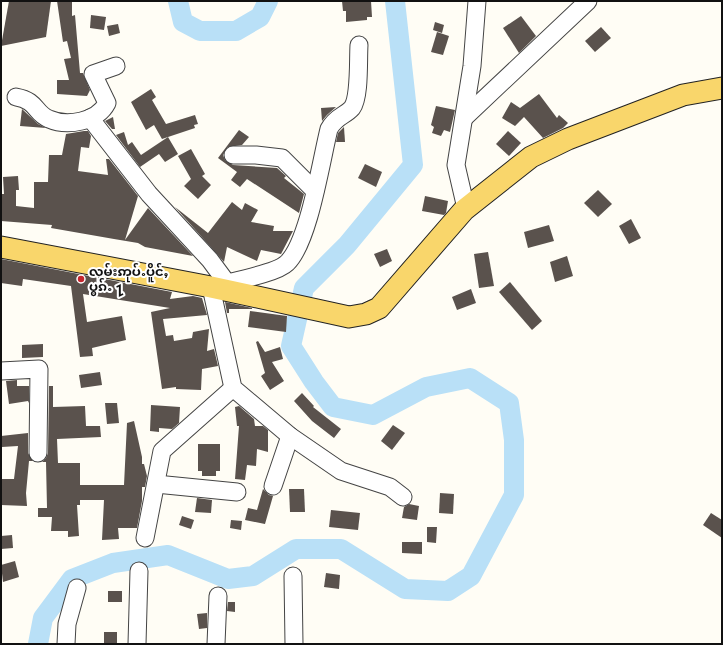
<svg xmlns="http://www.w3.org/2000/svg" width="723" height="645" font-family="Spectral,'Noto Sans Myanmar',serif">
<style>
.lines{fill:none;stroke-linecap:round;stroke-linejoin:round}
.river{stroke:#b9e0f7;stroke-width:20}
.building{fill:#5a524d}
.minor-casing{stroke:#444;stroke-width:19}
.major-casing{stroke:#222;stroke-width:23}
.minor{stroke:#fff;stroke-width:17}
.major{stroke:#f9d66b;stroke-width:21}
.poi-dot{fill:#c4262e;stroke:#fff;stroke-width:1.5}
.labels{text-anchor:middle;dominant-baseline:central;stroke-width:4;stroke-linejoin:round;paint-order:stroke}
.poi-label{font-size:13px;font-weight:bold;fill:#111;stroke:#fff;text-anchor:start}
</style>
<rect width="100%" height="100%" fill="#fffdf5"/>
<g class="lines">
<g class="river">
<polyline points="178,1 183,22 200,31 236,31 260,17 268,1"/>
<polyline points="38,644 43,618 72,579 113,563 168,555 228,579 253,576 296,549 341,549 405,589 448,591 471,576 514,495 514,440 509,403 470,378 426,387 373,415 333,407 314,382 291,346 304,288 347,245 413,165 395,1"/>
</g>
</g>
<g class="building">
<polygon points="9,1 51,1 46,37 1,46"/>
<polygon points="57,1 72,1 72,16 75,15 80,73 83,73 90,90 87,96 57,94 57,80 69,80 64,59 71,58 67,41 63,42"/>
<polygon points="342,1 371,1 372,17 367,17 367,20 346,22 346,11 343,11"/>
<polygon points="91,15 106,17 104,30 90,28"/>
<polygon points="521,16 536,36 519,53 503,28"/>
<polygon points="435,22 444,25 442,33 433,30"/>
<polygon points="118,24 120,33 109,36 107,26"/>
<polygon points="601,27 611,38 595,52 585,41"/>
<polygon points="437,32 449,36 443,55 431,52"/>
<polygon points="151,89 156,97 152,100 166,124 195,115 198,124 194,125 195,128 162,139 154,125 146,130 131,102"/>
<polygon points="539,94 557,118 559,115 568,123 563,128 543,138 524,117 515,126 502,118 511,102 520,108"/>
<polygon points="436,106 455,110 450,132 444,130 441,136 432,133 434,127 431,125"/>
<polygon points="336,107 327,115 322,121 321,108"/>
<polygon points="22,109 38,124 46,128 20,126"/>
<polygon points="113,117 115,129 112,129 105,121"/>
<polygon points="344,127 345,142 336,142 338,133"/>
<polygon points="239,130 249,137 242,145 228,147 223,155 225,160 233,165 277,168 286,176 284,178 304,194 299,213 247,179 240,187 231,180 237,172 218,158"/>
<polygon points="84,131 88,131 91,136 89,148 81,147 78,171 108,175 106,159 109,159 138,196 125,240 148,208 193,256 145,247 138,243 114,239 51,228 52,225 1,221 1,194 4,194 3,177 18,176 19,190 16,190 16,206 34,208 34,182 48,182 49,155 62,155 66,134"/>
<polygon points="508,131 521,143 509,156 496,144"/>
<polygon points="124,132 128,145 132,142 141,155 168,137 178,154 165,162 159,154 140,167 116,135"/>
<polygon points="191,149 205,174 202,176 211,185 198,199 184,186 191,179 178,156"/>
<polygon points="365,164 382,172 376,187 358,178"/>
<polygon points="598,190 612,204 598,217 584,203"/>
<polygon points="425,196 448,201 446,213 444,215 422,211"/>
<polygon points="232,202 242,210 245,203 258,210 251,222 274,226 273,231 293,231 281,254 261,250 257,261 227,247 224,262 175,207 208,233"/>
<polygon points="631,219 641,238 629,244 619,226"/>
<polygon points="549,225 554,241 528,248 524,232"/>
<polygon points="387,249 392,261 380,267 374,254"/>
<polygon points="488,252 494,286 479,288 474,254"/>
<polygon points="567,256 573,276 555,282 550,262"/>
<polygon points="1,259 172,292 170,299 193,296 202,298 207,315 163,319 166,336 173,335 174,341 192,338 193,332 209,329 207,351 214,349 218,366 202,369 201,390 176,389 176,387 162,389 151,312 170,308 83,294 87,322 122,316 126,340 92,348 93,356 80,357 71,286 23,279 22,286 1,283"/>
<polygon points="510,282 542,321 532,330 499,292"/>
<polygon points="471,289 476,303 457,310 452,297"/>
<polygon points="225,302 252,308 252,309 229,309 229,313 227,313"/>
<polygon points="250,311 287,316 286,332 248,327"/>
<polygon points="258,341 265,352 280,347 283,359 272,362 284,381 270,390 261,376 265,373 256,342"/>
<polygon points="43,344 43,357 22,358 22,345"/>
<polygon points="100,372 102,385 81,388 79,375"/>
<polygon points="17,380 17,386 29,386 29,403 28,401 9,404 6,381"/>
<polygon points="49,386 53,386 53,407 85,406 86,426 100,426 101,437 57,439 58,463 80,463 80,485 124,485 127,423 134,421 142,457 142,464 144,464 147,476 145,487 142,487 142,501 137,528 118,528 119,539 102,540 104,500 80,500 80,505 77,505 79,536 68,537 68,531 51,531 52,517 38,517 38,508 47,508 46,462 42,462 46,458 48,453"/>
<polygon points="302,393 314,406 313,407 341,429 334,438 312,421 294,401"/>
<polygon points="105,403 117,403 119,423 107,424"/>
<polygon points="151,405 180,407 179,423 172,429 159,428 159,432 150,431"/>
<polygon points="239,406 254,419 255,426 263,426 268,430 268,452 257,449 256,466 247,465 245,480 235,479 239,426 237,426 235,407"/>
<polygon points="393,425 405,433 392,450 381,441"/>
<polygon points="28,433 28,453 33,461 29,461 26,493 27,506 1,505 1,479 14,479 18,446 2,447 1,436"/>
<polygon points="198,444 220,444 220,471 216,471 216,476 202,476 202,471 198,471"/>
<polygon points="263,489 269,495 273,496 265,524 245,520 248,508 257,510"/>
<polygon points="289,489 304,489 305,512 290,512"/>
<polygon points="440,493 454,494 453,514 439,513"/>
<polygon points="197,498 212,500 211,513 195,512"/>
<polygon points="409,504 419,506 417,520 402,518 404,507"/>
<polygon points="331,510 360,513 358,530 329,527"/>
<polygon points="711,513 722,520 722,538 703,525"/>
<polygon points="182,516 194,520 191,529 179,525"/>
<polygon points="231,520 242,521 241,530 230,528"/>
<polygon points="427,527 437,527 436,543 427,542"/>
<polygon points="12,535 13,548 1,549 1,536"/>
<polygon points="402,542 422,542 422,554 402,553"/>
<polygon points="15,561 19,577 3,582 1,565"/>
<polygon points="326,573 340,575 339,589 324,587"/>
<rect x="108" y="591" width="14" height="11"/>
<polygon points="228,602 235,602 235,612 227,611"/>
<polygon points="207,613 207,628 199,629 197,614"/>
<rect x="104" y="632" width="13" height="12"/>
</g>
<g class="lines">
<defs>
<g id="minor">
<path d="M359,45C358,61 360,97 352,108C345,116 336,116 329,129C321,161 309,242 287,263C276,274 228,282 211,287L233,388L290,436L341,471L390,487L403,497"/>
<path d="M16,97C38,101 34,113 49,119C67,127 97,122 107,103L93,74L116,66"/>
<polyline points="465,117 588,1"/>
<polyline points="90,118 149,194 210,260 227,283"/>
<polyline points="233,155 256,155 282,158 315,191"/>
<polyline points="464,210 465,204 456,165 472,66 477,1"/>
<polyline points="1,371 39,369 38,453"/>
<polyline points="156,484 237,492"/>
<polyline points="273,486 290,436"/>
<polyline points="145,538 162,451 233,388"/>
<polyline points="293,576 294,644"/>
<polyline points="66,644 67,624 77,588"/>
<polyline points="137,644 139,571"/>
<polyline points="216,644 218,596"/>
</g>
<polyline id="major" points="1,247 211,287 349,317 366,314 379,308 464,210 531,157 568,139 683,95 722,88"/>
</defs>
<use href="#minor" class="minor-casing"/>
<use href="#major" class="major-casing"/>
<use href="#minor" class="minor"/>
<use href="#major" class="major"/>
</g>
<circle class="poi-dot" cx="81" cy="279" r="4"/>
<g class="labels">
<g class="poi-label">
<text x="89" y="272">လုမ်းဢုပ်ႉပိူင်ႇ<tspan x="89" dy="15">ပွၵ်ႉ ႑</tspan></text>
</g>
</g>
<rect width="723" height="645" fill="none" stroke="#111111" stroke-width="4"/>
</svg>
